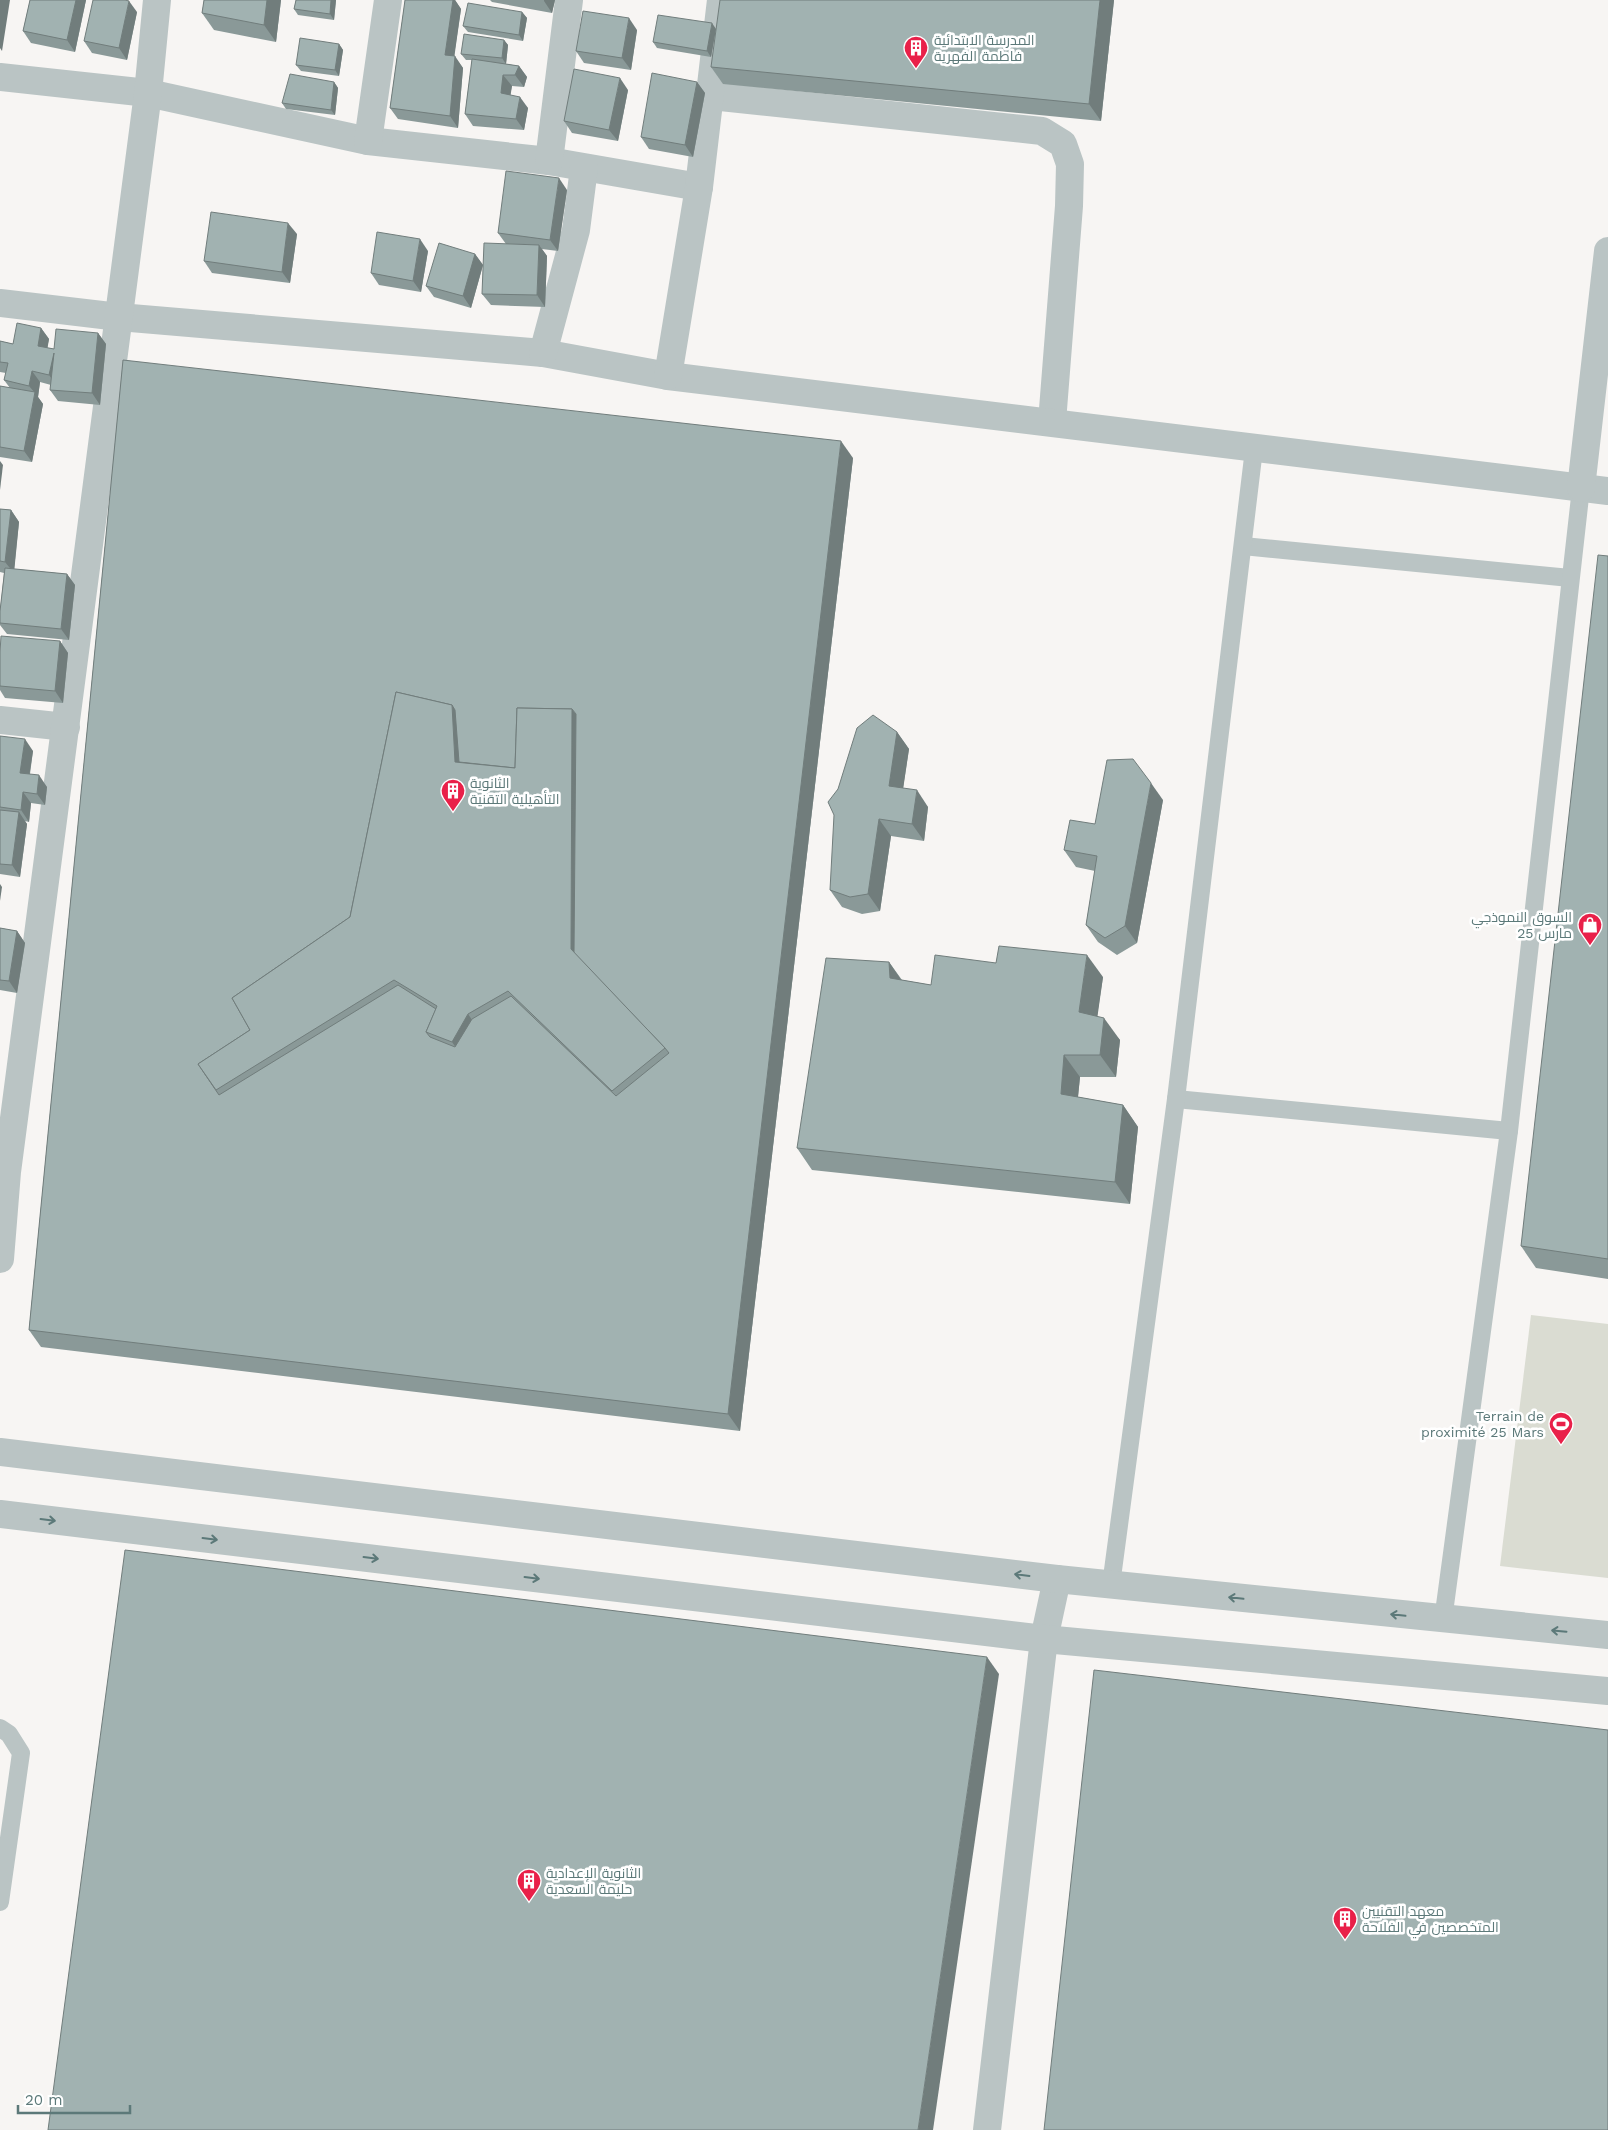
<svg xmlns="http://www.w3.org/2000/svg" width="1608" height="2130" font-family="'Work Sans',Cairo,sans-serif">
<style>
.green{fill:#dadcd2}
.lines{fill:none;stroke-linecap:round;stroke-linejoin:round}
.service{stroke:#bac4c4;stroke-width:18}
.minor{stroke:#bac4c4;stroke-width:28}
.tertiary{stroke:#bac4c4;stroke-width:28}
.wall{fill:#8a9998}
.shaded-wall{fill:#717d7c}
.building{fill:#a1b2b1;stroke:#717d7c;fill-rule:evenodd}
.oneway{stroke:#5c7979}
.labels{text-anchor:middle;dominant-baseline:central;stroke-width:5;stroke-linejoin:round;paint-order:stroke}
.poi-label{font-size:14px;fill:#5c7979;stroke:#fff;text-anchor:start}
</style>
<rect width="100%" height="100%" fill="#f7f5f3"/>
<polygon class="green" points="1531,1315 1608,1324 1608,1578 1500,1566"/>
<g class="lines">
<g class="service">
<polyline points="1243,546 1570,578"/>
<polyline points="1176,1099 1509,1131"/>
<polyline points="1111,1585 1176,1099 1254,449"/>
<polyline points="1443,1620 1509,1131 1581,488"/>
<polyline points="0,1728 9,1734 21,1753 0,1902"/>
</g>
<g class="minor">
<polyline points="0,77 148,93 368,141 549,161 699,187"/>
<polyline points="711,96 1042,131 1063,144 1070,164 1069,206 1052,422"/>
<polyline points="368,141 388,0"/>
<polyline points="549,161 569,0"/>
<polyline points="0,303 119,317 543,353 668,376 1608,491"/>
<polyline points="543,353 576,230 584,168"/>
<polyline points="668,376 699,187 721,0"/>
<polyline points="1581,488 1608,251"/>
<polyline points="0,720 66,727"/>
<polyline points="0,1259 7,1172 148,93 157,0"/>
<polyline points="987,2130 1044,1639 1057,1579"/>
</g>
<g class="tertiary">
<polyline points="0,1452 1057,1579 1608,1635"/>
<polyline points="0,1514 1044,1639 1608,1691"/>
</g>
</g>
<g class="wall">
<polygon points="30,0 86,0 75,52 31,43 23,31"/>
<polygon points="204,0 281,0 276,42 214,30 202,13"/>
<polygon points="296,0 336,0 334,20 298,15 294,9"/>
<polygon points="405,0 455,0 461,9 454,56 463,68 458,128 398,119 390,108"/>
<polygon points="490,0 555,0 552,13 492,2"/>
<polygon points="1114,0 1101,121 723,84 711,67"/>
<polygon points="137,12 127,60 92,53 84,41"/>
<polygon points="522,12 527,18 523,41 468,32 463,26"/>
<polygon points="716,29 711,57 657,48 653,42"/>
<polygon points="637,30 631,70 584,63 576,51"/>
<polygon points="504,40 508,45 506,64 519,66 527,77 524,87 512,86 510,95 528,108 524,130 473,126 465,114 472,60 466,60 461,54"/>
<polygon points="339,44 343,50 339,76 301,71 296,65"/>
<polygon points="334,82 338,88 335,115 286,109 282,103"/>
<polygon points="697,82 705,93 693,157 649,149 641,137"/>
<polygon points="628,90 618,141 572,133 564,121"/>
<polygon points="567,190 558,251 542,249 547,256 545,307 491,305 482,294 506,244 498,233"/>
<polygon points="297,234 290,283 212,273 204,261"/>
<polygon points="428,251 421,292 379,285 371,273"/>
<polygon points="475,254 483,265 471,308 434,297 426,286"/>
<polygon points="41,328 49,339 47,348 54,349 98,333 106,344 100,405 58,401 50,390 51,385 40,382 38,397 43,404 32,462 0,457 0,386 10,388 4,380 6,373 0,372 0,341 13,344"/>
<polygon points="123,360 853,458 740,1431 41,1347 29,1330"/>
<polygon points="0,509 11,510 19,522 14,569 67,574 75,585 69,640 7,634 0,625 0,611 4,573 0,572"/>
<polygon points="1608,556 1608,1279 1536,1268 1521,1246"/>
<polygon points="60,641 68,653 63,703 5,698 0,690 0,686"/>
<polygon points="897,732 909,749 903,788 928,807 924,841 891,836 880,911 862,914 842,907 830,890"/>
<polygon points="0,736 33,751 30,774 47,787 45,805 31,803 29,822 25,821 27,824 20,877 0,874"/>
<polygon points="1163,800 1137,943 1117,955 1098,942 1086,925 1095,871 1076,867 1064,850 1095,824"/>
<polygon points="0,928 17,931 25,943 17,993 0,990"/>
<polygon points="889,962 902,980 931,985 1103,977 1097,1016 1120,1040 1116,1077 1080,1077 1078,1097 1123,1105 1138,1127 1130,1204 812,1170 797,1148"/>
</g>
<g class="shaded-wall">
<polygon points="0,0 10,0 2,51 0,48"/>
<polygon points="76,0 86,0 75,52 67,40"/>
<polygon points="267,0 281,0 276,42 264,25"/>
<polygon points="331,0 336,0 334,20 330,14"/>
<polygon points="453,0 455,0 461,9 453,66 445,55"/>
<polygon points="544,0 555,0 552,13 544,1"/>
<polygon points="1100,0 1114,0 1101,121 1089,104"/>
<polygon points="129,1 137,12 127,60 119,48"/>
<polygon points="522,12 527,18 523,41 519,35"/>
<polygon points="629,18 637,30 631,70 622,58"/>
<polygon points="712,23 716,29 711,57 707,51"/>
<polygon points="504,40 508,45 506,64 502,58"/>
<polygon points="339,44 343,50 339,76 335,70"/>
<polygon points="455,56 463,68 458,128 450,116"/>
<polygon points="519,66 527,77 524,87 515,75"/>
<polygon points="503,75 512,86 509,105 501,93"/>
<polygon points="620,78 628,90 618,141 609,130"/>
<polygon points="334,82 338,88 335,115 331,110"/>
<polygon points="697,82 705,93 693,157 685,145"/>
<polygon points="520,97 528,108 524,130 516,119"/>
<polygon points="559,178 567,190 558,251 550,240"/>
<polygon points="288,223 297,234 290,283 282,272"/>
<polygon points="420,239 428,251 421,292 413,281"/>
<polygon points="539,245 547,256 545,307 537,295"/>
<polygon points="475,254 483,265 471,308 463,296"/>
<polygon points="41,328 49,339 46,357 38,346"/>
<polygon points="98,333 106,344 100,405 92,393"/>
<polygon points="54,353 57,386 49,375"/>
<polygon points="32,371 40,382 38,397 43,404 32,462 24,451 35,393 29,386"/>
<polygon points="841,441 853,458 740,1431 728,1414"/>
<polygon points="0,461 3,465 0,490"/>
<polygon points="11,510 19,522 14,573 5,562"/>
<polygon points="67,574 75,585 69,640 61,629"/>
<polygon points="60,641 68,653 63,703 55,691"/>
<polygon points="452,705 467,727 470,768 455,762"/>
<polygon points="572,709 588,731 586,967 571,949"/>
<polygon points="897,732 909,749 901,803 889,786"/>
<polygon points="25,739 33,751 28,784 20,773"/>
<polygon points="39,775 47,787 45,805 37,794"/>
<polygon points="1151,783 1163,800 1137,943 1125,926"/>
<polygon points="917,790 928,807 924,841 912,824"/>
<polygon points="23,792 31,803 29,822 21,810"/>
<polygon points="19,812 27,824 20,877 12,865"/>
<polygon points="879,819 891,836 880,911 868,894"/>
<polygon points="0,884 2,887 0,901"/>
<polygon points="17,931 25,943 17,993 9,981"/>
<polygon points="1087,955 1103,977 1095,1034 1079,1012"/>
<polygon points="889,962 904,984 890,978"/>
<polygon points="468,1014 483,1036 467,1064 452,1042"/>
<polygon points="1104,1018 1120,1040 1116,1077 1100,1055"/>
<polygon points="1064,1055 1080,1077 1076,1116 1061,1094"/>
<polygon points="1123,1105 1138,1127 1130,1204 1115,1182"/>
<polygon points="987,1657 999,1674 933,2130 918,2130"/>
</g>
<g class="building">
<polygon points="30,0 76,0 67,40 23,31"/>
<polygon points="93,0 125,0 129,1 119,48 84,41"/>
<polygon points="204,0 267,0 264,25 202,13"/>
<polygon points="296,0 331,0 330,14 294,9"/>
<polygon points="405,0 453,0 445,55 455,56 450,116 390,108"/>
<polygon points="720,0 1100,0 1089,104 711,67"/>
<polygon points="468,3 522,12 519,35 463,26"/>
<polygon points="583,11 629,18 622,58 576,51"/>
<polygon points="658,15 712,23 707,51 653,42"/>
<polygon points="464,34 504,40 502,58 461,54"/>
<polygon points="300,38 339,44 335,70 296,65"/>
<polygon points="472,59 519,66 515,75 503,75 501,93 520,97 516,119 465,114"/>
<polygon points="574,69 620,78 609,130 564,121"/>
<polygon points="652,73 697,82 685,145 641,137"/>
<polygon points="290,74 334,82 331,110 282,103"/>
<polygon points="506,171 559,178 550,240 498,233"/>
<polygon points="211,212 288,223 282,272 204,261"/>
<polygon points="377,232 420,239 413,281 371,273"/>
<polygon points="439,243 475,254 463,296 426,286"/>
<polygon points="484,243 539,245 537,295 482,294"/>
<polygon points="17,323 41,328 38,346 54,349 56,329 98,333 92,393 50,390 54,353 49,375 32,371 29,386 4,380 8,363 0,362 0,341 13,344"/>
<path d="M123,360L841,441L728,1414L29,1330ZM396,692L452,705L455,710L459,762L515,768L517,708L572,709L576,714L574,953L665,1048L669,1053L616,1096L511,996L472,1019L455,1047L430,1037L426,1032L436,1009L398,985L219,1095L198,1064L250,1030L232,998L350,917Z"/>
<polygon points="0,386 35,392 24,451 0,447"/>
<polygon points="0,509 11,510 5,562 0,561"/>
<polygon points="1598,555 1608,556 1608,1259 1521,1246"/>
<polygon points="5,568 67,574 61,629 0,623 0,611"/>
<polygon points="1,636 60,641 55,691 0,686 0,652"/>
<polygon points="396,692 452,705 455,762 515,768 517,708 572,709 571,949 665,1048 612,1091 508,991 468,1014 452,1042 426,1032 437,1006 394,980 216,1090 198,1064 250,1030 232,998 350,917"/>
<polygon points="873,715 897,732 889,786 917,790 912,824 879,819 868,894 850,897 830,890 834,815 828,802 838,789 857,728"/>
<polygon points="0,736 25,739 20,773 39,775 37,794 23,792 21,810 0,807"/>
<polygon points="1133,759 1151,783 1125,926 1105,938 1086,925 1097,856 1064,850 1070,820 1095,824 1107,760"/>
<polygon points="0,810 19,812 12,865 0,864"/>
<polygon points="0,928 17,931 9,981 0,980"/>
<polygon points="999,946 1087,955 1079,1012 1104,1018 1100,1055 1064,1055 1061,1094 1123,1105 1115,1182 797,1148 826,958 889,962 890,978 931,985 935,955 996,963"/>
<polygon points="125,1550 987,1657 918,2130 48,2130"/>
<polygon points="1094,1670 1608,1730 1608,2130 1044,2130"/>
</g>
<defs><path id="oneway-shaft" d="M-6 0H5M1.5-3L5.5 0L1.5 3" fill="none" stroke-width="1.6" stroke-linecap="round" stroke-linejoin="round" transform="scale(1.25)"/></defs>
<g class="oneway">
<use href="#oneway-shaft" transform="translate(48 1520) rotate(7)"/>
<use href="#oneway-shaft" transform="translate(210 1539) rotate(7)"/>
<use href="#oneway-shaft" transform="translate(371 1558) rotate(7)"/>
<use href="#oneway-shaft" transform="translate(1022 1575) rotate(-173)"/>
<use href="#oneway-shaft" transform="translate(532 1578) rotate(7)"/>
<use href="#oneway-shaft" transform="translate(1236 1598) rotate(-174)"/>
<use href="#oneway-shaft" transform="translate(1398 1615) rotate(-174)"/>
<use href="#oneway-shaft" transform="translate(1559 1631) rotate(-175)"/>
</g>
<defs>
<symbol id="building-pin" viewBox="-11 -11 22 30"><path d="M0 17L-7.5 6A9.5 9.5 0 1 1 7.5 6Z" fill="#e92049" stroke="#fff"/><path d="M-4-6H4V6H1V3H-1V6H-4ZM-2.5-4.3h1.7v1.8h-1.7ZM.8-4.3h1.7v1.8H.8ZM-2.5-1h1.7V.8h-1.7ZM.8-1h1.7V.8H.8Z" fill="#fff"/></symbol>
<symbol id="shop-pin" viewBox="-11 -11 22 30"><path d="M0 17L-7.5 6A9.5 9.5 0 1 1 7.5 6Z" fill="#e92049" stroke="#fff"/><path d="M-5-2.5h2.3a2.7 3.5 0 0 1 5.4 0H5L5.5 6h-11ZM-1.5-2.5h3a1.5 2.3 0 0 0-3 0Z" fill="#fff"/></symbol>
<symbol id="stadium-pin" viewBox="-11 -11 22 30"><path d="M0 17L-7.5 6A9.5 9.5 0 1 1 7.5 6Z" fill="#e92049" stroke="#fff"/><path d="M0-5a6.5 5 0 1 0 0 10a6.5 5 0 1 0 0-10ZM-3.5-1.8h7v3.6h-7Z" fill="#fff"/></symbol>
</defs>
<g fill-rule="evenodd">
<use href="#building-pin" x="902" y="34" width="28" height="38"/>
<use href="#building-pin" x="439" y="777" width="28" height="38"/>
<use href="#shop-pin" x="1576" y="911" width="28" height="38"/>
<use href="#stadium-pin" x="1547" y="1410" width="28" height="38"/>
<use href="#building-pin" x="515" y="1867" width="28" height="38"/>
<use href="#building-pin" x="1331" y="1905" width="28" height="38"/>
</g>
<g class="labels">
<g class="poi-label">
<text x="934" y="40">المدرسة الابتدائية<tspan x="934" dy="16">فاطمة الفهرية</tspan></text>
<text x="470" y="783">الثانوية<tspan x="470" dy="16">التأهيلية التقنية</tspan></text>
<text x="1572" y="917" text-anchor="end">السوق النموذجي<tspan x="1572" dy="16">25 مارس</tspan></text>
<text x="1544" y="1416" text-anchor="end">Terrain de<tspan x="1544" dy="16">proximité 25 Mars</tspan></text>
<text x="546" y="1873">الثانوية الإعدادية<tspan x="546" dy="16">حليمة السعدية</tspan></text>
<text x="1362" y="1911">معهد التقنيين<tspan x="1362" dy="16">المتخصصين في الفلاحة</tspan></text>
</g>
</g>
<path d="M18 2105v8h112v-8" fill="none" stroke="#5c7979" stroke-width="2.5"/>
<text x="25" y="2105" font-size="15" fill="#5c7979" stroke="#ffffff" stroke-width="4" paint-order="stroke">20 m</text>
</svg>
